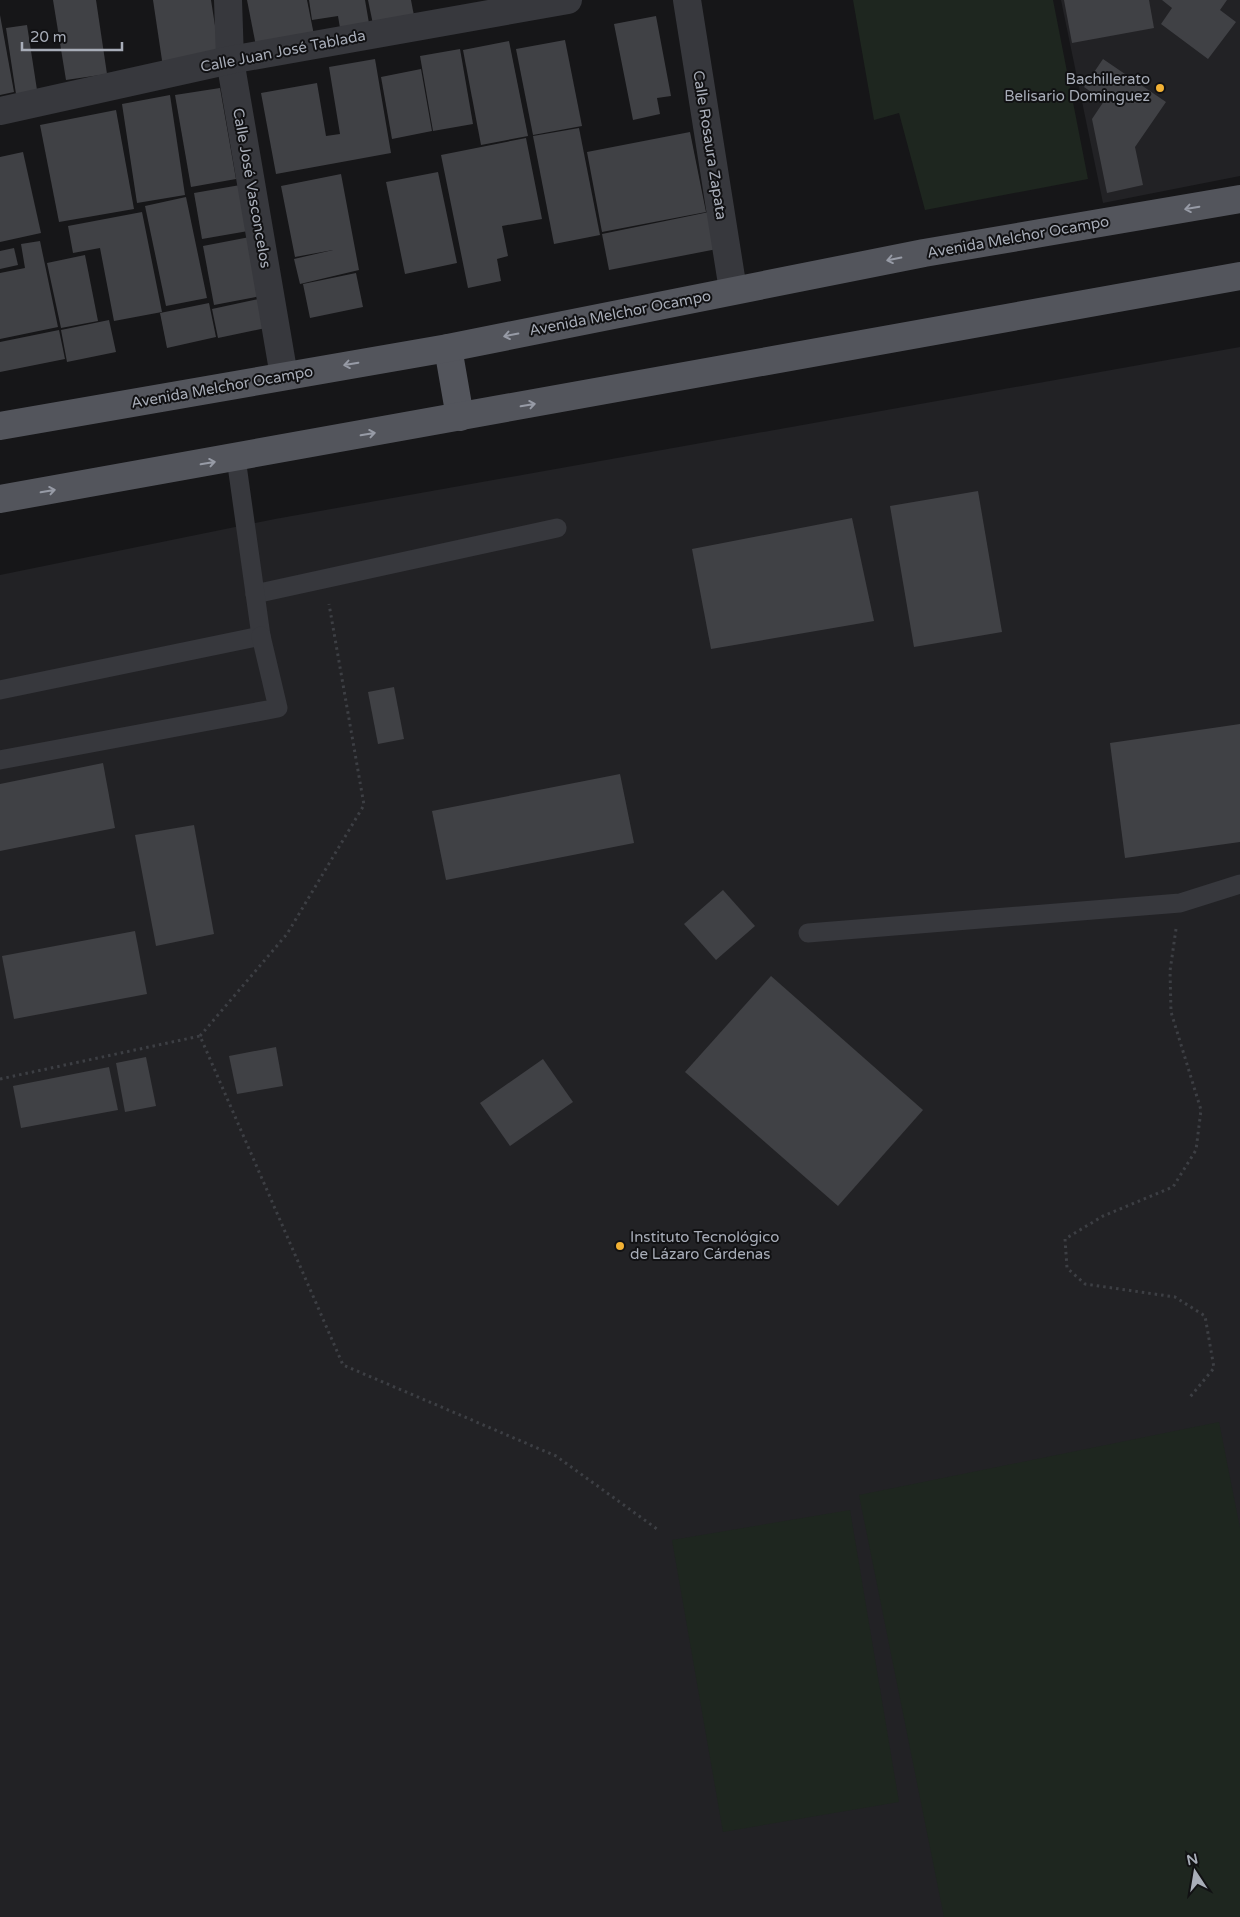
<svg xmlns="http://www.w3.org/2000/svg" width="1240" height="1917" font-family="'Varela Round',sans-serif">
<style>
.built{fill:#222225}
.green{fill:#1e261f}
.building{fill:#404145}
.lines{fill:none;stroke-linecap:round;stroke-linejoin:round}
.path{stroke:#3d3f44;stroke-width:3;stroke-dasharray:2.5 4;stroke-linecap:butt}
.lane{stroke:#37383d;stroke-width:19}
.street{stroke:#37383d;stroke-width:28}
.primary{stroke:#53555c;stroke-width:28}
.oneway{stroke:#979ba6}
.poi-dot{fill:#f2b134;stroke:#111113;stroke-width:2}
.labels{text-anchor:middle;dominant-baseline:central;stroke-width:4;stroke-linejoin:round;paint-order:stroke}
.street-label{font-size:15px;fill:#a8adb8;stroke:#111113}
.poi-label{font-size:15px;fill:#a8adb8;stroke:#111113;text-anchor:end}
</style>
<rect width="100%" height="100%" fill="#161618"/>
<g class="built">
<polygon points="1061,0 1240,0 1240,176 1103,203"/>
<polygon points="1240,347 1240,1917 0,1917 0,575 275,519"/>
</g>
<g class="green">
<polygon points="853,0 1053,0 1088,179 925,210 899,113 874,120"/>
<polygon points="1219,1422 1240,1528 1240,1917 944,1917 859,1495"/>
<polygon points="850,1510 899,1802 723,1832 672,1540"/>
</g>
<g class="building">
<polygon points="53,0 96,0 107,74 66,80"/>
<polygon points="153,0 211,0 220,58 163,67"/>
<polygon points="247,0 307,0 314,35 256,46"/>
<polygon points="309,0 365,0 370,29 341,34 338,16 312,20"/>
<polygon points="368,0 411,0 415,21 374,29"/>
<polygon points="1064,0 1149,0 1154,28 1072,43"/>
<polygon points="1162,0 1227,0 1220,10 1236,22 1208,59 1161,24 1172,8"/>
<polygon points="0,15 14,92 0,95"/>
<polygon points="656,16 671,96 657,98 660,114 633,120 614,24"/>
<polygon points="27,25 37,90 16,94 6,28"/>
<polygon points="565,40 582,126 533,135 516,49"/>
<polygon points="509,41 528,136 481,145 463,50"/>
<polygon points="460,49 473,124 433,131 420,56"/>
<polygon points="375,59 391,153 276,174 261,93 317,83 326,136 340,134 329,67"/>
<polygon points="1103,59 1166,102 1135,147 1143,185 1107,193 1092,119 1104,101 1084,87"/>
<polygon points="421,69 432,131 392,139 381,77"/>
<polygon points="220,88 236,179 191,187 175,95"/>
<polygon points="170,95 185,195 137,203 122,104"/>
<polygon points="116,110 134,209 59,222 40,125"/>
<polygon points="579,128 600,235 554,244 533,136"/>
<polygon points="690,132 706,212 602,232 587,152"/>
<polygon points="526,138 542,219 502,226 508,256 497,259 501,281 468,288 441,155"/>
<polygon points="23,152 41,233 0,242 0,157"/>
<polygon points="438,172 457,263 405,274 386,182"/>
<polygon points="341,174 359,270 300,284 294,259 333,250 295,257 281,186"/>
<polygon points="246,184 254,230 202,239 194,193"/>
<polygon points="186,197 207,298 166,306 145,206"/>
<polygon points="142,212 162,312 114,321 100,248 73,253 68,226"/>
<polygon points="709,212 717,249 609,270 602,234"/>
<polygon points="255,236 266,295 214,305 203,246"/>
<polygon points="40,241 58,327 0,339 0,273 25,268 21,244"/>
<polygon points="14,248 18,265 0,269 0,251"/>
<polygon points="85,255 98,321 61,328 47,263"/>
<polygon points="356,273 363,307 310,318 303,284"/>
<polygon points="263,298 270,327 218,338 212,309"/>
<polygon points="209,303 216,337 167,348 160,313"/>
<polygon points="109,320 116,352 67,362 61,330"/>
<polygon points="59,330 65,359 0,372 0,342"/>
<polygon points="978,491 1002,632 914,647 890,506"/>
<polygon points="852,518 874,621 711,649 692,549"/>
<polygon points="394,687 404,739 378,744 368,692"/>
<polygon points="1240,724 1240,842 1125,858 1110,743"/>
<polygon points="103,763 115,828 0,851 0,784"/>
<polygon points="620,774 634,843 446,880 432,811"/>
<polygon points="194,825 214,934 156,946 135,835"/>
<polygon points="723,890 755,926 716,960 684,924"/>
<polygon points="135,931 147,994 14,1019 2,956"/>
<polygon points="771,976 923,1110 838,1206 685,1072"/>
<polygon points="276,1047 283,1086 237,1094 229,1056"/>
<polygon points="146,1057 156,1106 125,1112 116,1063"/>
<polygon points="543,1059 573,1102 510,1146 480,1103"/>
<polygon points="109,1067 118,1110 21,1128 13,1086"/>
</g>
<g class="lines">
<g class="path">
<polyline points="1176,929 1170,971 1171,1012 1201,1110 1196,1150 1173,1187 1103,1216 1065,1239 1067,1268 1085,1284 1175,1297 1205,1316 1214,1368 1190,1397"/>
<polyline points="200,1036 287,934 364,805 329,604"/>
<polyline points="0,1079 200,1036 343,1365 556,1456 657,1529"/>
</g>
<g class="lane">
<polyline points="255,594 557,528"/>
<polyline points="0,690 261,636 236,458"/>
<polyline points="0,760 278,708 261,636"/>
<polyline points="808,933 1180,903 1240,884"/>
</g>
<g class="street">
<polyline points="228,0 230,60 284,376"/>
<polyline points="687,0 733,290"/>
<polyline points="0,111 230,60 568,0"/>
</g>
<g class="primary">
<polyline points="448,348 460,417"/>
<polyline points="0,426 448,348 924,253 1240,199"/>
<polyline points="0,499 1240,276"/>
</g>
</g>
<defs><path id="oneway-shaft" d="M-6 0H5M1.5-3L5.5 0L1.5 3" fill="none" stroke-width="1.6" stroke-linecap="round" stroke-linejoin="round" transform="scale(1.25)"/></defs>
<g class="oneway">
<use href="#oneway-shaft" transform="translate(1192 208) rotate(170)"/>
<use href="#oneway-shaft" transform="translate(894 259) rotate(169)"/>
<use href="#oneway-shaft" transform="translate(511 335) rotate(169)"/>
<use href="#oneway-shaft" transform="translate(351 364) rotate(170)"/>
<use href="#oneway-shaft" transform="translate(528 405) rotate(-10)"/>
<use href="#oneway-shaft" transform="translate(368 434) rotate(-10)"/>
<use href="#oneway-shaft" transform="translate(208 463) rotate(-10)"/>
<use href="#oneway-shaft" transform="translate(48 491) rotate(-10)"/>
</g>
<g class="poi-dot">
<circle cx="1160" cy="88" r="5"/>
<circle cx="620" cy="1246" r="5"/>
</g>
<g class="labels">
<g class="street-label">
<text transform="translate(283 51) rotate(-11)">Calle Juan José Tablada</text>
<text transform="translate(710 145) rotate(81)">Calle Rosaura Zapata</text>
<text transform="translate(252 188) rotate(80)">Calle José Vasconcelos</text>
<text transform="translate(1018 237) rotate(-10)">Avenida Melchor Ocampo</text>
<text transform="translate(620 313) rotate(-11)">Avenida Melchor Ocampo</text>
<text transform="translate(222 387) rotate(-10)">Avenida Melchor Ocampo</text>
</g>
<g class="poi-label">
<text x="1150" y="79">Bachillerato<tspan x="1150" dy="17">Belisario Dominguez</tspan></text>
<text x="630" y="1237" text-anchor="start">Instituto Tecnológico<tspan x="630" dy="17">de Lázaro Cárdenas</tspan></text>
</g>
</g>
<g transform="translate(1195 1872) rotate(348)" stroke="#111113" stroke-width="4" paint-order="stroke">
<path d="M0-4L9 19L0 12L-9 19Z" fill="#a8adb8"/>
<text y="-8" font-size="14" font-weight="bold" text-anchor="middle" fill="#a8adb8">N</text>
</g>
<path d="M22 42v8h100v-8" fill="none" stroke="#a8adb8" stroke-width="2.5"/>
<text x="30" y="42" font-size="15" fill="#a8adb8" stroke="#111113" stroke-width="4" paint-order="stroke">20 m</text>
</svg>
